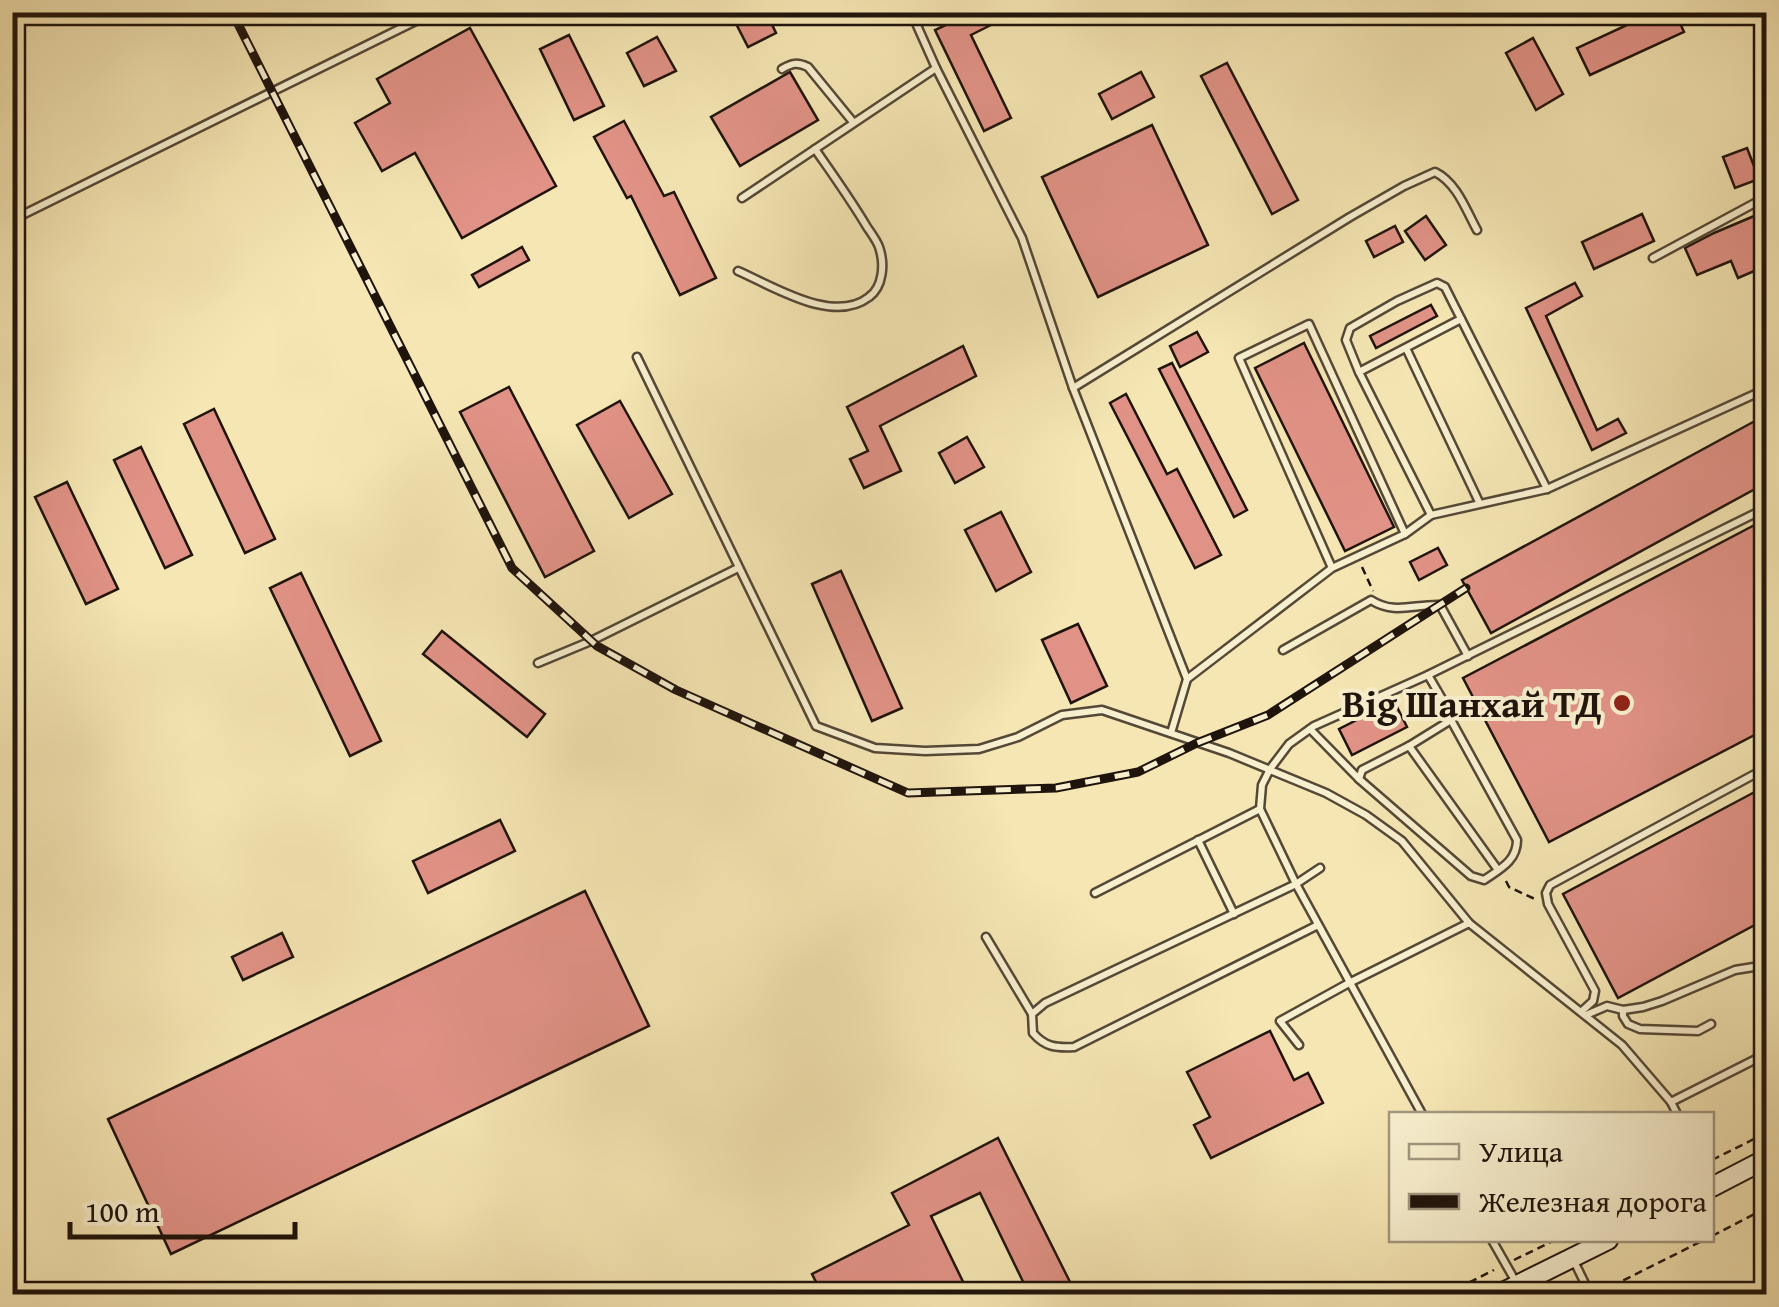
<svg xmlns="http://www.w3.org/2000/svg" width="1779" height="1307" font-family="'Gentium Book Plus',serif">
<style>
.building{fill:#e19286;stroke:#1f140c;stroke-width:2.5}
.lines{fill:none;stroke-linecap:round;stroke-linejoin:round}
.service-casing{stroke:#544836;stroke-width:11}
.secondary-casing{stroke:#1f140c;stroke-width:22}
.path{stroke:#1f140c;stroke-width:2.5;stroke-dasharray:8 5;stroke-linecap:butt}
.service{stroke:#f8efce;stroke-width:6}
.secondary{stroke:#f8efce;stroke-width:18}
.rail-casing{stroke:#1f140c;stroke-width:9}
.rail{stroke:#f8efce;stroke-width:5;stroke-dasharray:15;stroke-linecap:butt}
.poi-dot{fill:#8f2418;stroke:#f8efce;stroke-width:4}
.labels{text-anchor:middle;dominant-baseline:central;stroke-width:8;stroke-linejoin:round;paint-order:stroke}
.poi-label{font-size:38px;font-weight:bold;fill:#1f140c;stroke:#f8efce;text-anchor:end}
</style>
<rect width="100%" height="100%" fill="#f5e6b3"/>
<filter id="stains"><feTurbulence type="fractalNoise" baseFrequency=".002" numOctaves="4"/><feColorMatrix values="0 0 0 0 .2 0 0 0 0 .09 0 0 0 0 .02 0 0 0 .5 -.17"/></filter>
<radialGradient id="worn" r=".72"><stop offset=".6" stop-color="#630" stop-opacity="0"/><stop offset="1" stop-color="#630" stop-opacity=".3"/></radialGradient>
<g class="building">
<polygon points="730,12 766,12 776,33 748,47"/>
<polygon points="946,12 1017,12 971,35 1011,118 984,131 935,30 950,23"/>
<polygon points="1655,12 1675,12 1684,32 1590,75 1577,48"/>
<polygon points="470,28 556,186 462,238 415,153 382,171 355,123 390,103 377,79"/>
<polygon points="569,35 604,106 574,120 540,49"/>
<polygon points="657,37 676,71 644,86 627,53"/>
<polygon points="1533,38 1563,94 1536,110 1506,53"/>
<polygon points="1227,63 1298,200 1272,214 1201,76"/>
<polygon points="790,72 818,120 740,166 711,117"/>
<polygon points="1141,72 1154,97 1112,119 1099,94"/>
<polygon points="624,121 664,196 674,192 716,278 680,295 631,196 627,198 594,137"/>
<polygon points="1152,125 1208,245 1098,297 1042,177"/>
<polygon points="1747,148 1759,179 1735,188 1723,157"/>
<polygon points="1766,211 1766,266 1738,278 1731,261 1697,275 1685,248 1714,233"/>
<polygon points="1642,214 1654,241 1594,269 1582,242"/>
<polygon points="1426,216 1446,245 1425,260 1405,231"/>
<polygon points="1395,226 1403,242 1374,257 1366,241"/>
<polygon points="522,247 529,260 479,287 472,275"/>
<polygon points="1575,283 1582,296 1546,316 1597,430 1618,419 1626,433 1592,450 1526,308"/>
<polygon points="1431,305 1437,316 1376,348 1370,336"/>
<polygon points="1197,332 1208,352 1180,367 1170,346"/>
<polygon points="1304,343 1394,527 1345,551 1255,368"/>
<polygon points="963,346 976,376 880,426 901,471 864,488 850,459 868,451 847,407"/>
<polygon points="1172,363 1247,510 1234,517 1159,369"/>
<polygon points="509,387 594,551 545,577 460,412"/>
<polygon points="1126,394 1167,474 1177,469 1221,555 1195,568 1110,403"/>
<polygon points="620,401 672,494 629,518 577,425"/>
<polygon points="214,409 275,539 245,553 184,424"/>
<polygon points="1766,415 1766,483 1491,633 1462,580"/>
<polygon points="967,437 984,467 955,483 939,453"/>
<polygon points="141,447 192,555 165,568 114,460"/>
<polygon points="67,482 118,589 86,604 35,497"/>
<polygon points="1001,512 1031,572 996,591 965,530"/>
<polygon points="1766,519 1766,729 1549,842 1463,678"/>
<polygon points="1438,548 1447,565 1419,580 1410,562"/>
<polygon points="841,571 902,708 872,721 812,584"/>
<polygon points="301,573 381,741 350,756 270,588"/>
<polygon points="1078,624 1107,686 1071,703 1042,640"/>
<polygon points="442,631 545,714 527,737 423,654"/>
<polygon points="1394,701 1407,727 1352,755 1339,729"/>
<polygon points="1766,786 1766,919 1618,998 1563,894"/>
<polygon points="500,820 515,851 428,893 413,861"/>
<polygon points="585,891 649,1026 171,1254 108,1119"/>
<polygon points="282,933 293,957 243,980 232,957"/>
<polygon points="1270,1031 1294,1080 1308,1073 1323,1103 1211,1158 1194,1125 1210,1117 1187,1072"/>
<polygon points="998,1138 1076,1294 1029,1294 980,1193 931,1216 969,1294 822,1294 812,1274 909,1225 892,1193"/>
</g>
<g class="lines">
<defs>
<g id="service">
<polyline points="911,12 936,68 1022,238 1073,388 1187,679 1171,733"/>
<polyline points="12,24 36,12"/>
<path d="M782,69C792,63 797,62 808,67L853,122"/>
<polyline points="742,198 936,68"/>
<polyline points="12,220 434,12"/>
<polyline points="1653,258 1766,197"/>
<path d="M738,271C773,286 833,325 869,297C883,287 885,264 879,247C877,241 871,233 867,227C851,200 833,175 815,149"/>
<polyline points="1406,348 1479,502"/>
<polyline points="637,357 816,726 875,748 925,751 979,749 1018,737 1062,715 1102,710 1229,753 1326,793 1366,815 1402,841 1469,923 1622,1045 1671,1102 1677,1114"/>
<polyline points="1359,372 1461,319"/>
<path d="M1073,388L1350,217L1404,186L1435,172C1457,183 1466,210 1477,230"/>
<polyline points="1431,515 1359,372 1346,340 1350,328 1397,301 1437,283 1445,287 1452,301 1547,489"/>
<polyline points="1405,534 1431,515 1547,489 1766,389"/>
<path d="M1283,650L1371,600C1394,615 1414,604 1440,605L1468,656"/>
<polyline points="538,663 591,641 738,568"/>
<polyline points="1187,679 1332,568 1405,534 1309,324 1239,358 1332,568"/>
<polyline points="1310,729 1359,779 1362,770 1409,746 1451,720 1452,716 1428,675 1766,508"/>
<polyline points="1409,746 1498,870"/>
<path d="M1359,779L1471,876L1484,880C1500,869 1517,861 1517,840L1451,720"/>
<polyline points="1198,840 1234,914"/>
<polyline points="1095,893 1260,809"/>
<path d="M1318,925L1074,1047C1056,1048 1045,1047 1033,1033L1032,1014L1045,1003L1296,884L1320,868"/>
<polyline points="986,937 1032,1014"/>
<polyline points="1623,1010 1623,1016 1628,1024 1640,1029 1698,1031 1711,1024"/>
<polyline points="1582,1011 1593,1001 1595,991 1548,904 1546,893 1550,885 1766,768"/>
<polyline points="1586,1015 1607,1006 1623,1010 1643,1007 1662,1001 1735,970 1766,965"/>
<polyline points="1299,1045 1280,1021 1349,983 1469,923"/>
<polyline points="1671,1102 1766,1054"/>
<polyline points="1422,1114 1296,884 1260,809 1262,785 1270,769 1289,744 1314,726 1428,675"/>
<polyline points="1492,1240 1517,1284"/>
<polyline points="1573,1259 1590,1294"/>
<polyline points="807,1292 808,1294"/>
</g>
<g id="secondary">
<polyline points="1712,1187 1766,1159"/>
<polyline points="1499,1294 1608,1240"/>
</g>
</defs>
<use href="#service" class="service-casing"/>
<use href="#secondary" class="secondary-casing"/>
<g class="path">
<polyline points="1362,567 1373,591"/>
<polyline points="1506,881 1509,887 1537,900"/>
<polyline points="1712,1160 1766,1133"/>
<polyline points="1712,1236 1766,1208"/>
<polyline points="1514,1260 1555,1240"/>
<polyline points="1600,1292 1704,1240"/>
<polyline points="1446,1294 1494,1270"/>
</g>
<use href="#service" class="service"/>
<use href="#secondary" class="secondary"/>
<defs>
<polyline id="rail" points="232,12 512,568 597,646 676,690 908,793 1056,788 1138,772 1197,743 1268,715 1466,588"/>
</defs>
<use href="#rail" class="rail-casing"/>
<use href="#rail" class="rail"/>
</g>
<circle class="poi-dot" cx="1622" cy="703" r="10"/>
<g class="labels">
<g class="poi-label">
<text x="1602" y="703">Big Шанхай ТД</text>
</g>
</g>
<rect width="1779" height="1307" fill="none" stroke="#f5e6b3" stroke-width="50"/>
<rect x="15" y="15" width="1749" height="1277" fill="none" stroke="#1f140c" stroke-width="5"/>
<rect x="25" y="25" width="1729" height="1257" fill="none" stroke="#1f140c" stroke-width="2.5"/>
<rect x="1389" y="1112" width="325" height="130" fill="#f8efce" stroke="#a19780" stroke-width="2.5"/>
<rect x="1409" y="1144" width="50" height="15" fill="#f8efce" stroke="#a19780" stroke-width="2.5"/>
<text x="1479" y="1162" font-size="30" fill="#1f140c">Улица</text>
<rect x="1409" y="1194" width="50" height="15" fill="#1f140c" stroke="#a19780" stroke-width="2.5"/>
<text x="1479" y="1212" font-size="30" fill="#1f140c">Железная дорога</text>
<path d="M70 1222v15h225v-15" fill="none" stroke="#1f140c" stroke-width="5"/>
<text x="85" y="1222" font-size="30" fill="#1f140c" stroke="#f8efce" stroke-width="8" paint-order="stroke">100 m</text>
<rect width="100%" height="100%" filter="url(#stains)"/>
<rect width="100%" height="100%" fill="url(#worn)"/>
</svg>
